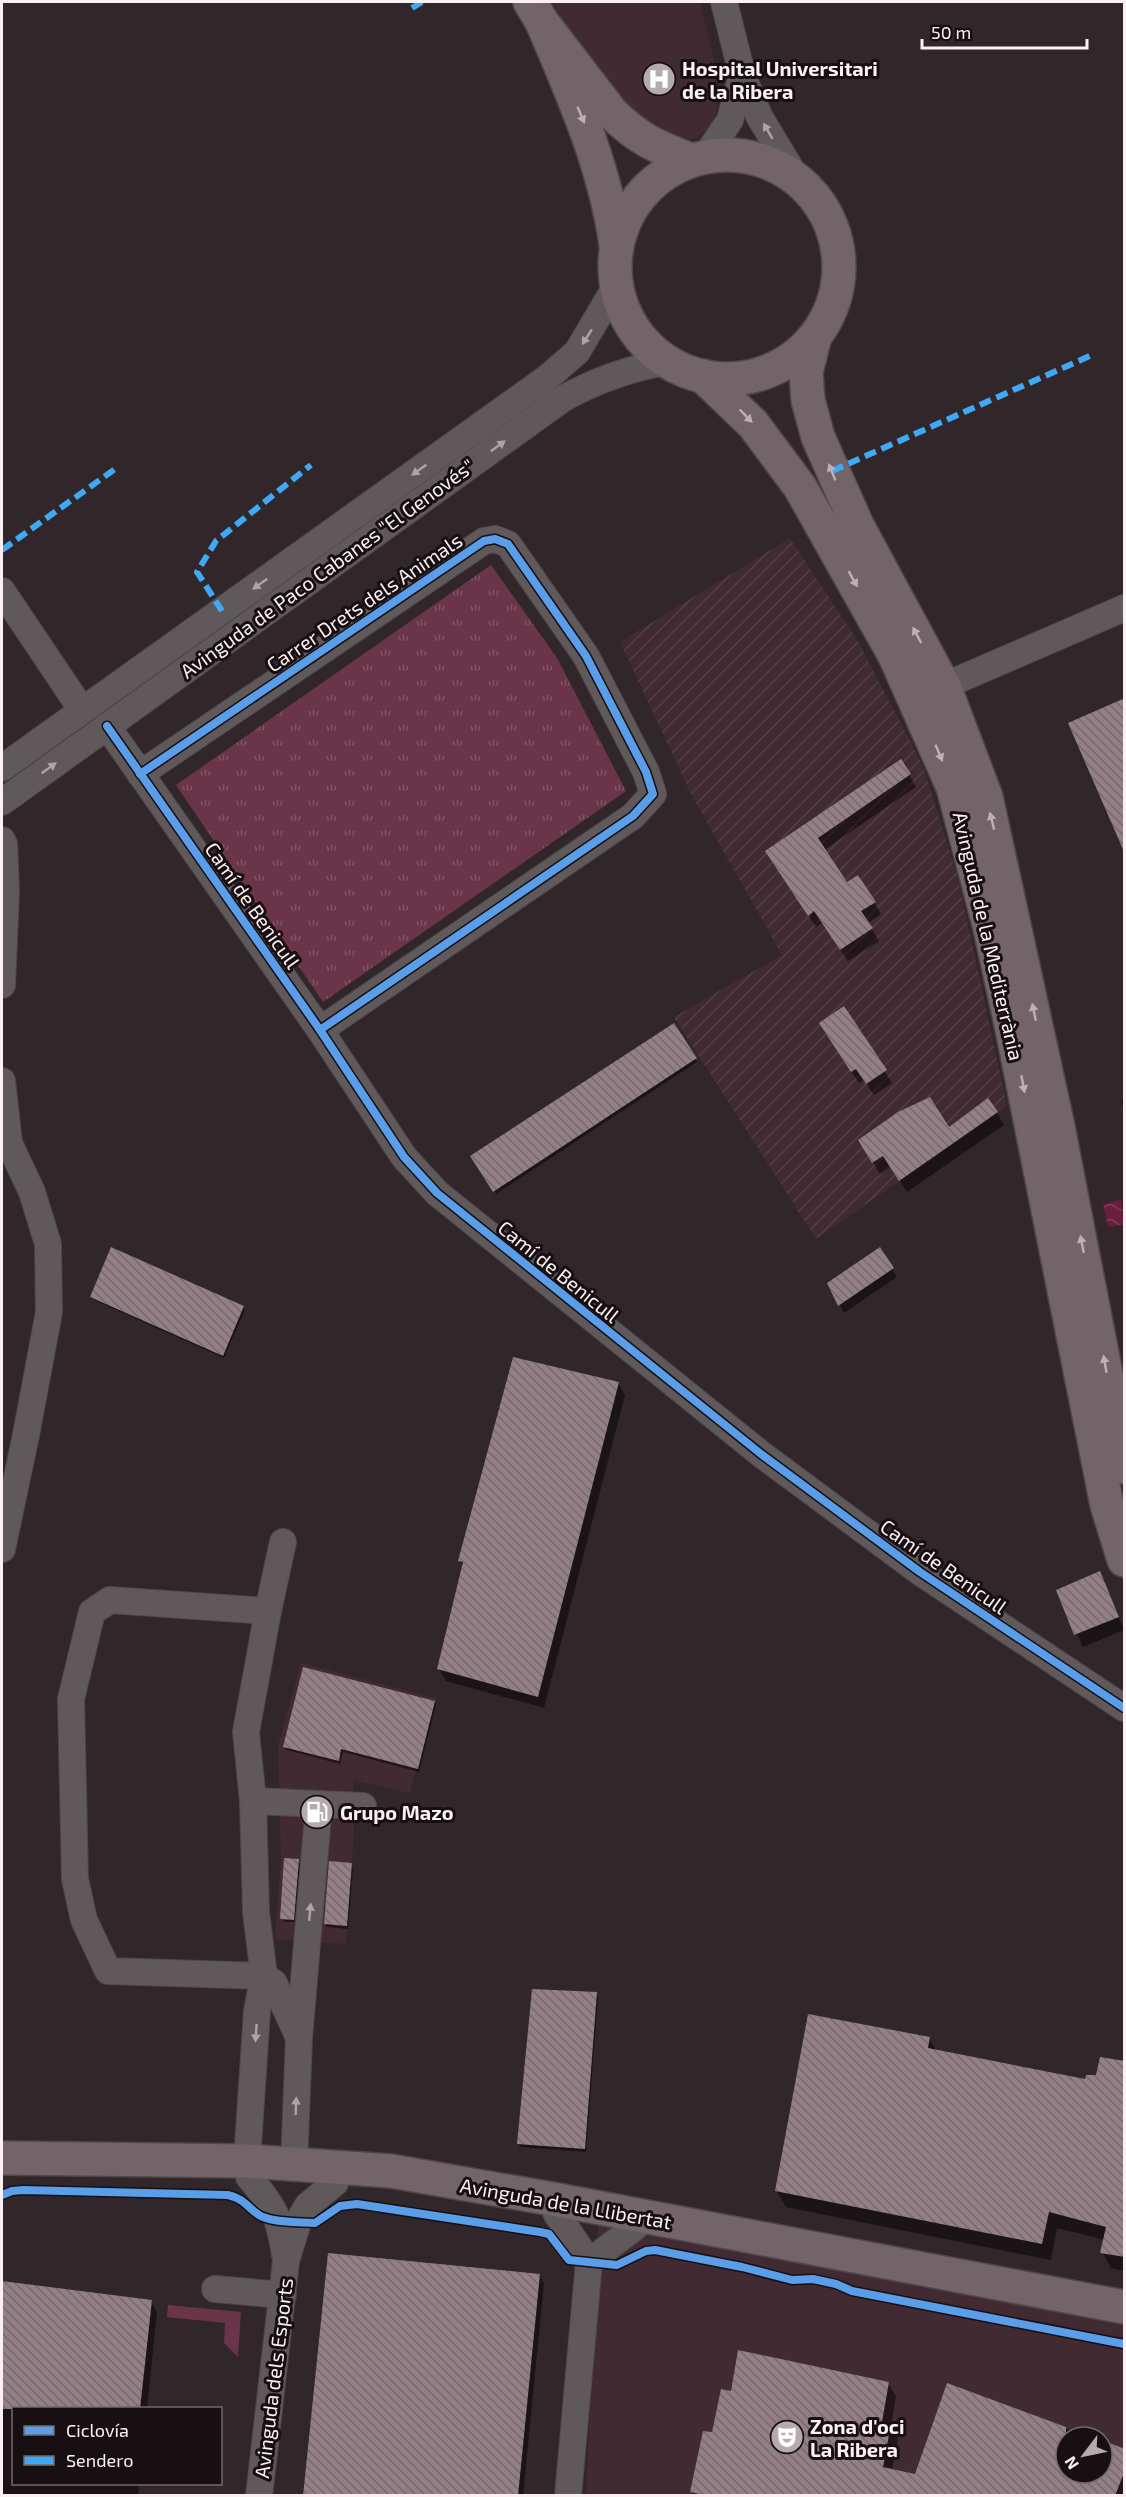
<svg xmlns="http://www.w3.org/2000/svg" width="1126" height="2497" font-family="'Exo 2',sans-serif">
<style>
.built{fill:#412a32;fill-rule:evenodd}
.industrial{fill:url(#industrial-furrows)}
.grass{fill:url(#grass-tufts)}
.garden{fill:#6b3549}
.water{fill:url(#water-waves)}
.shadow{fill:#0007}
.building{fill:url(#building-back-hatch)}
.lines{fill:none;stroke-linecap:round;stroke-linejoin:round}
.minor-casing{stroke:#4f4648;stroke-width:28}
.major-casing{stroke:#4f4648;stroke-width:36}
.minor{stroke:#60595b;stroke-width:26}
.major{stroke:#726469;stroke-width:33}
.quiet{stroke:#3fa9f5;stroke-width:6;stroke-dasharray:12 6;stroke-linecap:butt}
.cycleway-casing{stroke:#170f12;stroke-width:11}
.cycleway{stroke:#5a9eea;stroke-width:8}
.oneway{fill:#beb1b5}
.oneway2{fill:#aea4a7}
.labels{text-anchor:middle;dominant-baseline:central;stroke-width:6;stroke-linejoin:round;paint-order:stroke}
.poi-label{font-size:20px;font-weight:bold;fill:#fdf0f3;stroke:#170f12;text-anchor:start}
.street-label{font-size:20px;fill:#fdf0f3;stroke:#170f12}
</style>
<defs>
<pattern id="industrial-furrows" width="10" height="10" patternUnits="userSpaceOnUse" patternTransform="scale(1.5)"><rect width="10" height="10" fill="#412a32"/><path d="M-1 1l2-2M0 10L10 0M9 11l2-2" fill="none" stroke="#543f46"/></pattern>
<pattern id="grass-tufts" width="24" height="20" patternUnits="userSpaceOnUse" patternTransform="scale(1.5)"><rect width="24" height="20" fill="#6b3549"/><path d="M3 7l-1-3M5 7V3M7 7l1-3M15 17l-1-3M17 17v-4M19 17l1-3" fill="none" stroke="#815364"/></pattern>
<pattern id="water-waves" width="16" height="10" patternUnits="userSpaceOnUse" patternTransform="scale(1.5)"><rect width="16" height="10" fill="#6a1d40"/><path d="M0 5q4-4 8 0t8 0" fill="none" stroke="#803e5c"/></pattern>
<pattern id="building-back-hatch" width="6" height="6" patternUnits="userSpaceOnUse" patternTransform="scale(1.5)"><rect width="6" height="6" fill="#937f86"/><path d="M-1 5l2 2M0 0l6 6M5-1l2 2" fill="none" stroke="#77696e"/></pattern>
</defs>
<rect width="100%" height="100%" fill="#31272a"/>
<g class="built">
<polygon points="551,2 700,2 716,69 718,89 717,110 711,125 699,137 685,141 659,135 616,96 566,30"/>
<polygon points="301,1663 436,1698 410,1793 353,1780 354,1831 346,1944 275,1939 281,1858 278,1746"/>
<path d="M599,2207L1124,2326V2495L586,2496ZM1066,2437H1102V2473H1066Z"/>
</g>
<polygon class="industrial" points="790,538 858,641 922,764 957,874 1007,1106 816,1239 674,1017 782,955 691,794 620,642"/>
<polygon class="grass" points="491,565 557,658 626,791 323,1002 176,785"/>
<polygon class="garden" points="168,2305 241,2312 238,2357 224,2343 225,2323 167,2317"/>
<polygon class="water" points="1121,1200 1124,1224 1108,1227 1103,1204"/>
<g class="shadow">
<polygon points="901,761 916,787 824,850 847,884 874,902 881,914 868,923 879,941 848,961 822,923 816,927 774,864"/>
<polygon points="843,1008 892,1083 874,1095 864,1080 859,1083 828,1036"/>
<polygon points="674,1025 697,1062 496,1194 472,1157"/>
<polygon points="1124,1099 1124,1110 1121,1100"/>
<polygon points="997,1113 1004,1125 907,1192 891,1167 880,1174 860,1141 949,1129"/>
<polygon points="879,1249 897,1277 844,1313 829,1283"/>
<polygon points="92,1297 243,1307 245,1310 224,1358 94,1300"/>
<polygon points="618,1383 625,1395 544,1708 446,1681 439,1669 463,1567 460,1561"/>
<polygon points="1100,1573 1124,1630 1083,1647 1058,1590"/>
<polygon points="434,1702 436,1705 419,1772 343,1752 340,1764 287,1750 285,1747"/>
<polygon points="298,1861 300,1864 295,1922 284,1922 282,1918"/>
<polygon points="351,1865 353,1868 348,1929 327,1927 325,1924"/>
<polygon points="596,1993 598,1997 586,2152 520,2147 518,2144"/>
<polygon points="929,2038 936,2051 1086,2080 1124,2062 1124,2271 1111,2268 1102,2252 1105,2240 1057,2228 1051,2260 786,2207 777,2191"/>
<polygon points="539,2275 544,2283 523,2496 305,2496"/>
<polygon points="2,2282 151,2301 157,2312 147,2408 14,2408 14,2484 139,2484 138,2496 2,2496"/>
<polygon points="888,2383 896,2396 891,2426 898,2439 892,2470 916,2475 948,2385 1089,2437 1066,2437 1066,2473 1102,2473 1102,2442 1124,2450 1124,2496 694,2496 692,2492 713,2434 732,2393"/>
</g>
<g class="building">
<polygon points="1125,698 1125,854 1068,723"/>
<polygon points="901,759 911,774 818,838 847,882 858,875 876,902 861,911 873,928 840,950 814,911 808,916 765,851"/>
<polygon points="844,1006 887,1070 866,1084 856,1069 851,1072 819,1023"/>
<polygon points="674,1023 697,1058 493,1192 470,1156"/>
<polygon points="930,1097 949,1127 988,1098 998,1112 899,1181 883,1156 872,1163 858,1140 898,1112"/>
<polygon points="111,1247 244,1306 223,1356 90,1297"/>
<polygon points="880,1247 894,1268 838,1306 827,1283"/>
<polygon points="513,1357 619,1382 538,1697 437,1669 463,1562 458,1561"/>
<polygon points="1100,1571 1119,1617 1074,1635 1056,1590"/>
<polygon points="303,1667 435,1701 418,1769 341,1749 339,1761 283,1747"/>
<polygon points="284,1858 299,1859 294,1920 280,1919"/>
<polygon points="329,1861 352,1863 347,1926 324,1924"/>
<polygon points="532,1989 597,1992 585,2149 517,2144"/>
<polygon points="808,2014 930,2037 928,2048 1085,2079 1086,2075 1096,2075 1100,2057 1125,2061 1125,2257 1100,2253 1106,2227 1049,2212 1042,2244 775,2191"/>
<polygon points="328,2253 540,2274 518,2496 303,2496"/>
<polygon points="2,2281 152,2300 140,2409 2,2409"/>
<polygon points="738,2350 889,2382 882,2422 891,2424 883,2467 915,2474 947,2383 1066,2427 1066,2473 1102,2473 1102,2440 1125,2449 1125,2470 1115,2496 709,2496 690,2492 703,2431 712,2432 721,2389 731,2391"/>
</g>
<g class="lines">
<defs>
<g id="minor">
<polyline points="724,2 742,74 759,116 798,181"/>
<polyline points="705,157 730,120 742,74"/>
<polyline points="2,591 82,710"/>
<polyline points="944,686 1124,608"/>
<polyline points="107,726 320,1030 404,1157 437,1193 761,1454 920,1572 1124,1708"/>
<polyline points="2,768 547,378 577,352 616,286"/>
<polyline points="140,774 484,541 495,539 508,544 586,656 646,772 653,794 633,816 320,1030"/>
<path d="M2,802L564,398C597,380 630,368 667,362"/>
<polyline points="2,840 4,844 6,891 2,985"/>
<polyline points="2,1081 9,1143 32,1192 48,1244 49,1312 26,1435 2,1549"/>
<polyline points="268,1611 283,1542"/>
<polyline points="253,1801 246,1732 268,1611 110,1600 92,1612 71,1699 75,1879 84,1920 108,1971 264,1976 274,1983 299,2038"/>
<polyline points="247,2161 257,2011 264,1976 256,1912 253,1801 363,1806"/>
<polyline points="294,2165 299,2038 319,1804"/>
<path d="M249,2177C275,2208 279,2216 285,2255"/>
<polyline points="556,2213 589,2262 568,2496"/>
<polyline points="589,2262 635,2227"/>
<polyline points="215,2289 283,2295"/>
<polyline points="259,2496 286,2261 298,2222 308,2205 335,2183"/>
</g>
<g id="major">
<path d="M530,2L542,22L612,113C638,139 657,147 691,160"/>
<path d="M542,22C573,95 605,166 616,245"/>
<circle cx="727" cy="267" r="112"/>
<polyline points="814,340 806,372 808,400 818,437 857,525 944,686 986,797 1057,1122 1124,1467"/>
<polyline points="703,376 753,424 800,487 895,656 953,787 990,928 1012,1029 1107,1505 1124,1560"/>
<polyline points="2,2158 247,2161 391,2171 558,2200 1124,2307"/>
</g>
</defs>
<use href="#minor" class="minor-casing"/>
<use href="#major" class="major-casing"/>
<use href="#minor" class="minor"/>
<use href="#major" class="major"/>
<g class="quiet">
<polyline points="412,8 422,2"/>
<polyline points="832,471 1092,355"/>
<polyline points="2,550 115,469"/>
<polyline points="222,611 197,572 216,541 311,465"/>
</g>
<defs>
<g id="cycleway">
<polyline points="107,726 320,1030 404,1157 437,1193 761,1454 920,1572 1124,1708"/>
<polyline points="140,774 484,541 495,539 508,544 586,656 646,772 653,794 633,816 320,1030"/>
<path d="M2,2195L12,2191L23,2190L228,2195C247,2199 250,2212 263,2217C278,2223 299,2222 315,2223L340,2206L357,2204L540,2232L549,2234L569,2260L617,2265L646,2251L655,2250L742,2267L792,2280L813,2279L836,2284L852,2291L1124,2344"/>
</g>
</defs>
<use href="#cycleway" class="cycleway-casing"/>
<use href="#cycleway" class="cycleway"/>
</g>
<defs><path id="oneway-solid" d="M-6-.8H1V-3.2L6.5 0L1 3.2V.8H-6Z" transform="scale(1.5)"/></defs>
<g class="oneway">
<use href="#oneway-solid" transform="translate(581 115) rotate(67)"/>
<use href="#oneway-solid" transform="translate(746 416) rotate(46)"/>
<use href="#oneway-solid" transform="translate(832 472) rotate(-112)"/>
<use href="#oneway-solid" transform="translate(853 579) rotate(61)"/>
<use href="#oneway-solid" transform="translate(917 635) rotate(-118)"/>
<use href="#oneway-solid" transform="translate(939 753) rotate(67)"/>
<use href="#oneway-solid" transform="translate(992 821) rotate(-104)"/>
<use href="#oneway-solid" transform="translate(1034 1012) rotate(-102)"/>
<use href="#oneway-solid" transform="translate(1023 1084) rotate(79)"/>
<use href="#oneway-solid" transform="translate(1082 1244) rotate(-101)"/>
<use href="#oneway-solid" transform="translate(1105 1364) rotate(-100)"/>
</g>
<g class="oneway2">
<use href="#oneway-solid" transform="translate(768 131) rotate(-120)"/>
<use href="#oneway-solid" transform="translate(587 337) rotate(123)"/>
<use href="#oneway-solid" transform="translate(498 446) rotate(-36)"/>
<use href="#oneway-solid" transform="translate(419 470) rotate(144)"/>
<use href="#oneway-solid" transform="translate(260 584) rotate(144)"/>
<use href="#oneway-solid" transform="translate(49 768) rotate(-36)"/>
<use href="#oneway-solid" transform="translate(310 1912) rotate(-85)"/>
<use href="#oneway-solid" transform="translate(256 2033) rotate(94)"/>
<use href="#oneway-solid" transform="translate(296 2106) rotate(-88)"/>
</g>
<defs>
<symbol id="hospital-disc" viewBox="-11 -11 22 22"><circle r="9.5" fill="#b6aaad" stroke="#170f12"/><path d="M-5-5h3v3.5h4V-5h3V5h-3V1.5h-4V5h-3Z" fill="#fff"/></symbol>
<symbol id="fuel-disc" viewBox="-11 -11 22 22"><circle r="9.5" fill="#b6aaad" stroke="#170f12"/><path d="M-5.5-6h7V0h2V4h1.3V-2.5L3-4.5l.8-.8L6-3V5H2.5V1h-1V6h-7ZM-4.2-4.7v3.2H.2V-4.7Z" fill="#fff"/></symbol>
<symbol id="theatre-disc" viewBox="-11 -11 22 22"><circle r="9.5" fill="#b6aaad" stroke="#170f12"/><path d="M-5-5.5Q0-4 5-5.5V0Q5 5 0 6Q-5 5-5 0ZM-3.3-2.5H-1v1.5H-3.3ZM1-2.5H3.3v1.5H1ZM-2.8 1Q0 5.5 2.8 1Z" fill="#fff"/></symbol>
</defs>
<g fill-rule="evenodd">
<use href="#hospital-disc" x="640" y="60" width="38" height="38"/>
<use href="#fuel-disc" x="298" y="1793" width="38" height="38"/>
<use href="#theatre-disc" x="768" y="2418" width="38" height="38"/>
</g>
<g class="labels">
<g class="poi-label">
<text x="682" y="68">Hospital Universitari<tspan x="682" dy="23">de la Ribera</tspan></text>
<text x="340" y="1812">Grupo Mazo</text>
<text x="810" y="2426">Zona d'oci<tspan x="810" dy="23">La Ribera</tspan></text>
</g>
<g class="street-label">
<text transform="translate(327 568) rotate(-36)">Avinguda de Paco Cabanes "El Genovés"</text>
<text transform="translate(364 602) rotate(-34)">Carrer Drets dels Animals</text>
<text transform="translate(253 905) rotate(55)">Camí de Benicull</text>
<text transform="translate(989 936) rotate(77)">Avinguda de la Mediterrània</text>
<text transform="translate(559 1271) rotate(39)">Camí de Benicull</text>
<text transform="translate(944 1566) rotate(35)">Camí de Benicull</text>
<text transform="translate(566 2203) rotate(10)">Avinguda de la Llibertat</text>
<text transform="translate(273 2378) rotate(-83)">Avinguda dels Esports</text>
</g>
</g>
<rect width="1126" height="2497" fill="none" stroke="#fdf0f3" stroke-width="6"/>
<rect x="12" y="2407" width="210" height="78" fill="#170f12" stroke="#73696c" stroke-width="1.5"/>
<rect x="24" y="2426" width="30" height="9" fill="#5a9eea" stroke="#73696c" stroke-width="1.5"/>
<text x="66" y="2437" font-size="18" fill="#fdf0f3">Ciclovía</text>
<rect x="24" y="2456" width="30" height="9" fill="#3fa9f5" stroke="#73696c" stroke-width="1.5"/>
<text x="66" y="2467" font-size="18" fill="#fdf0f3">Sendero</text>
<g transform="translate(1084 2455) rotate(238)"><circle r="28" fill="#170f12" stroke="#73696c" stroke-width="1.5"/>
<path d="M0-4.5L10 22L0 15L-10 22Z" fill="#b6aaad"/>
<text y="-9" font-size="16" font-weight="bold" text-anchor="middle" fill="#fdf0f3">N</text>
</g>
<path d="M922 39v9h165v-9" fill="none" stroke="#fdf0f3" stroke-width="3"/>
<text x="931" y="39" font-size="18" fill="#fdf0f3" stroke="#170f12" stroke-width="4.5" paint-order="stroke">50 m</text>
</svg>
